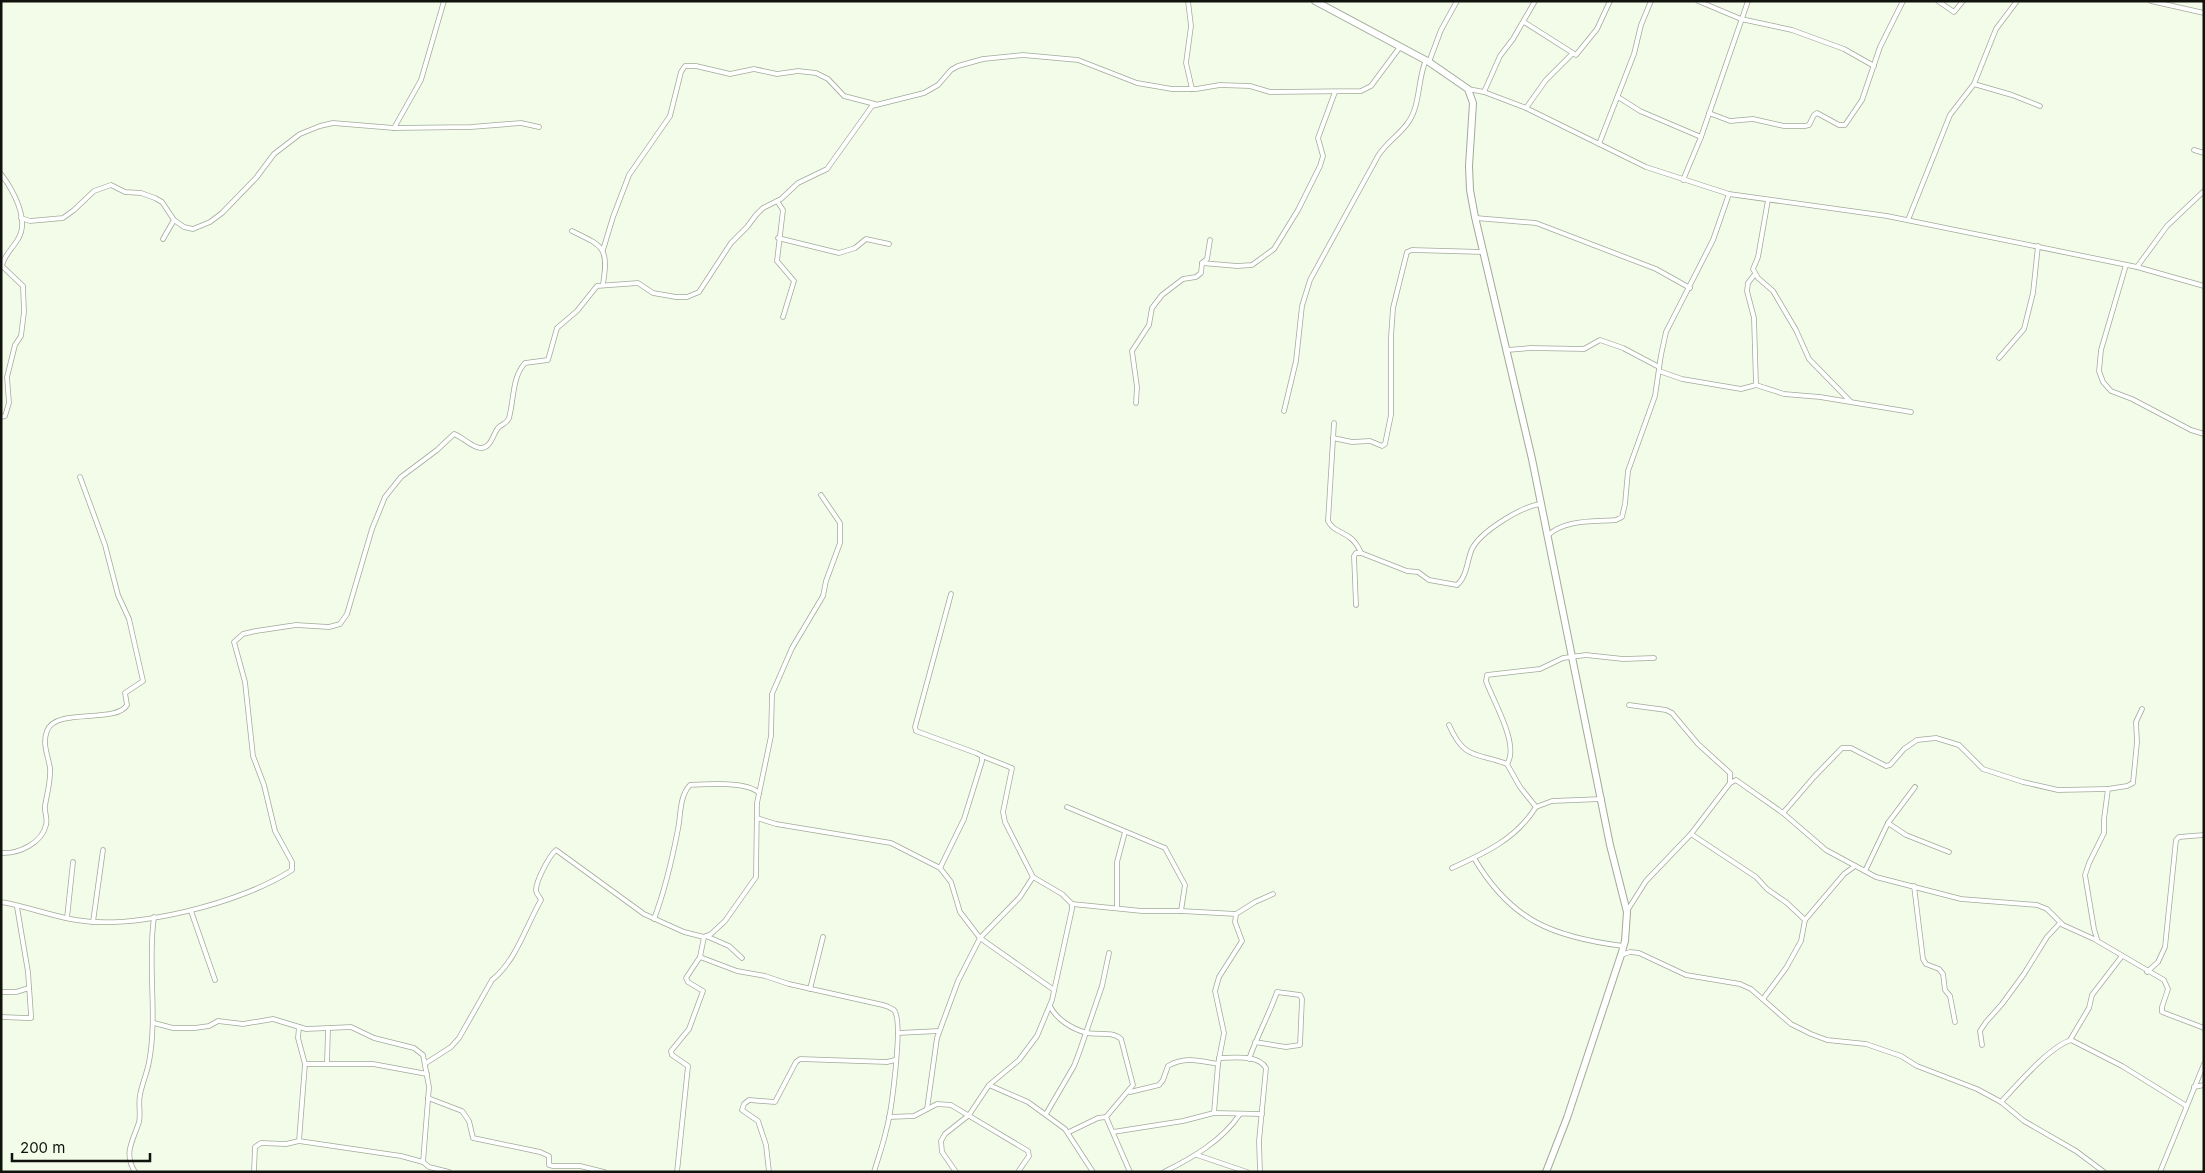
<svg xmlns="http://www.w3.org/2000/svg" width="2205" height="1173" font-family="Inter,sans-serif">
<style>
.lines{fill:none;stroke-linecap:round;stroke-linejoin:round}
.street-casing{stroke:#a1ab99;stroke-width:5.5}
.primary-casing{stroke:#a1ab99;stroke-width:8}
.street{stroke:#fff;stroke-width:4}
.primary{stroke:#fff;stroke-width:6}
</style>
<rect width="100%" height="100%" fill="#f2fce9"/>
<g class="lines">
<defs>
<g id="street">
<polyline points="1188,1 1191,26 1186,63 1192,89"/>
<polyline points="1698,1 1741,19 1792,30 1844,49 1874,66"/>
<polyline points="1938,1 1954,12 1963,1"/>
<polyline points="2151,1 2204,13"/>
<polyline points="1524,22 1576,55 1597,29 1610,1"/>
<polyline points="1429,62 1441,30 1457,1"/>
<polyline points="1974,84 2012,95 2040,106"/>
<polyline points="1468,89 1484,92 1526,108 1646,167 1729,194 1887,216 2137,267 2204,286"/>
<polyline points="1484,92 1500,56 1513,39 1535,1"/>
<polyline points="1618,97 1640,111 1701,137"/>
<polyline points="1526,108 1546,80 1572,54"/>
<polyline points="1709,113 1730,121 1753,119 1784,126 1805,126 1809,125 1814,115 1817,113 1839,125 1845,125 1862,100 1880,47 1903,1"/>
<polyline points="394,128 421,80 444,1"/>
<polyline points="1599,144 1634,54 1641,25 1651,1"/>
<polyline points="2194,150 2204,153"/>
<path d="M1,174C13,190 30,220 18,239C13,248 4,255 2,266L23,286L24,312L21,336L15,345L7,377L9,403L5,416L1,417"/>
<polyline points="1683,180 1701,137 1748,1"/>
<polyline points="1768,200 1758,257 1753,269 1758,278 1773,291 1796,330 1809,359 1850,401"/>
<polyline points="777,201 783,210 777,261 794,281 783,317"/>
<polyline points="21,218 30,221 63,218 74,210 94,191 111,185 125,192 141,193 155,198 162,202 174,220 184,227 193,229 210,222 222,213 256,178 274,154 300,134 320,126 333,123 394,128 471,127 521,123 539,127"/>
<polyline points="1476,218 1536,223 1656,269 1690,288"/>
<polyline points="1908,220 1950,115 1974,84 1996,29 2017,1"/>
<path d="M572,231C603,246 609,247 603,284"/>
<polyline points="778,238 839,253 855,248 866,239 889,244"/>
<polyline points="163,239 174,220"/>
<polyline points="603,250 613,217 629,175 670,116 681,72 685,66 696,66 730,74 754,69 777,74 798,71 816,73 828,79 844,96 875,104"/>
<polyline points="1202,263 1237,266 1252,265 1274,249 1298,210 1320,166 1323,156 1318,138 1335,92"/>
<polyline points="2126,265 2101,350 2099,371 2103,382 2111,391 2132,399 2191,430 2204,434"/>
<polyline points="2137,267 2167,226 2204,191"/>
<polyline points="1755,274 1748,283 1747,291 1754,318 1756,385"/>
<polyline points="1507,350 1531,348 1584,349 1600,340 1623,348 1659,367"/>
<polyline points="1999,358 2024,329 2033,293 2038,246"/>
<polyline points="1659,371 1682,379 1741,389 1756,385 1784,394 1820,397 1911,412"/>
<polyline points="1136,403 1137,387 1132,351 1149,325 1152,308 1162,295 1183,279 1196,277 1201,273 1202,263 1207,259 1210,240"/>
<path d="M1284,411L1296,361L1302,306L1310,280L1378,156C1386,143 1398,136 1407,124C1421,106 1417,80 1426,60"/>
<path d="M1334,423L1328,521C1336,536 1351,529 1361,553L1407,571L1418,572L1429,580L1457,585C1467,577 1467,560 1472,549C1481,531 1521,507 1540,504"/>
<polyline points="1333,438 1352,442 1370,441 1382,446 1385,444 1391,415 1391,337 1393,308 1407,252 1412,250 1483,252"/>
<path d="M1547,536C1565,519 1593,522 1616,520L1622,517L1625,504L1628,471L1655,396L1661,355L1666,332L1713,240L1729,194"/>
<polyline points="1356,605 1354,556 1356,553 1361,553"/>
<polyline points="1629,705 1666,710 1672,713 1698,744 1730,773 1730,783"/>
<path d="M1449,725C1465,761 1476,752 1507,764L1520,787L1536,807L1552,801L1602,799"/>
<path d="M1507,764C1520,745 1493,701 1486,681L1487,675L1540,669L1563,658L1586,655L1623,659L1654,658"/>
<polyline points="1067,807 1165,848 1185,885 1181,911"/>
<polyline points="1783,813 1814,777 1842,748 1851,748 1886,766 1890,765 1904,749 1917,740 1936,738 1959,745 1983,769 2023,782 2058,790 2108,789"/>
<polyline points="757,818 776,824 891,843 940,868 951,882 960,912 980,938 1054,990"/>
<polyline points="1888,823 1906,835 1949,852"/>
<polyline points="1691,834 1756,877 1767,889 1787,903 1805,920"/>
<path d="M1,853C19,854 42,843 46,825C48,818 44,812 45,806C47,793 51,781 50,768C48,755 42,744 47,731C55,707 116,724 127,705L125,693L143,681L129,619L118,595L105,545L80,477"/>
<path d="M1474,858C1511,921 1553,937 1623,946"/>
<polyline points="940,868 964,819 982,761 982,756 976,753 916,731 915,727 951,594"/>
<path d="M1452,868C1485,853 1516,839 1536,807"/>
<polyline points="1865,871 1888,823 1915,787"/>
<polyline points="1914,886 1923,959 1926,964 1939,969 1943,974 1945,990 1950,996 1955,1022"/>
<path d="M1,902C26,906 51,916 76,920C135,930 242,903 292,870V862L275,831L264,785L253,756L245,682L234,642L243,634L256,631L296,625L329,627L340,624L347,614L372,529L385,497L401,477L437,450L454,434C464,437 478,455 488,445C493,440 494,433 498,428C502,423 506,425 509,418C514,400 512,377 525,363L548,360L557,328L577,311L597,286L638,283L653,293L676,297H687L699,292L731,243L747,227L756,215L763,208L781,199L798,183L827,169L872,106L924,93L938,85L951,70L958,66L983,59L1023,55L1078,60L1137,83L1172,89H1196L1220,85L1250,86L1270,92L1361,91L1371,86L1400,47"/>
<polyline points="1072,904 1142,911 1181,911 1236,914"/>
<polyline points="1117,908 1117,862 1125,832"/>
<polyline points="191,911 215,980"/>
<polyline points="1627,911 1646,881 1691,834 1730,783 1736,780 1783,813 1826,850 1876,877 1961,899 2037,905 2047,909 2063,925 2094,939 2164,980 2168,989 2162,1007 2162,1012 2204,1028"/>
<polyline points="67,918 73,862"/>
<path d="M654,919C665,890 672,860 678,829C681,815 679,797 690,785C707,784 747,781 759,793"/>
<polyline points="93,922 103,850"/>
<polyline points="706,936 729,946 742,958"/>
<polyline points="2097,939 2094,929 2085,875 2089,863 2104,833 2104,819 2108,789 2127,786 2133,783 2137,742 2136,722 2142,709"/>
<polyline points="1621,955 1630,952 1639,953 1686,975 1740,984 1751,989 1791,1024 1811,1034 1827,1040 1866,1044 1901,1056 1917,1066 1977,1089 2001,1102 2024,1121 2076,1151 2104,1172"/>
<path d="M700,957L737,971L765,976L789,984L883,1005C887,1006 891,1008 894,1010C904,1021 891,1114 886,1131C883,1145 878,1158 874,1172"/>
<polyline points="2147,972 2158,962 2165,947 2176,840 2179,837 2204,835"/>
<polyline points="810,989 823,937"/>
<polyline points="1,992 16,992 29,988"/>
<polyline points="1763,999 1786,968 1801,941 1805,920 1844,874 1855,866"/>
<path d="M1050,1006C1056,1019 1072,1029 1087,1033C1098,1035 1112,1031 1121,1039L1133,1085L1106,1117L1130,1172"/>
<polyline points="1,1017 27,1018 31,1018 31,1015 28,972 17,907"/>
<polyline points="154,1023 173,1028 195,1028 209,1026 218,1021 243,1024 273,1019 306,1029 351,1027 374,1038 414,1048 423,1055 429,1087 423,1162 429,1167 449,1172"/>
<polyline points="898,1033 939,1031"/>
<polyline points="2070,1040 2089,1008 2092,995 2122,956"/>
<polyline points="1982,1045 1980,1031 1986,1022 2002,1004 2024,974 2047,937 2060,923"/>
<path d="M1219,1058C1233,1058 1258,1054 1266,1068L1259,1141L1260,1172"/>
<path d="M1249,1059C1257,1036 1269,1015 1277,992L1300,995L1302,999L1300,1045L1286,1047L1255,1042"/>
<polyline points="327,1063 328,1029"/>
<path d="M426,1063L451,1047L459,1038L492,980C516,961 526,926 541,900C540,896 536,895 536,890C536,881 549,856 556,850L644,914L684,932L704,937"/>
<polyline points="305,1064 373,1064 427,1074"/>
<polyline points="989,1085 1028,1102 1065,1129 1093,1172"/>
<polyline points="2194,1087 2204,1085"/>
<path d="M1130,1092L1159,1085L1163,1080L1168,1066C1185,1056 1200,1061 1218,1064"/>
<polyline points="428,1098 462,1111 469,1121 473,1138 540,1152 549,1156 549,1165 553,1166 580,1166 604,1172"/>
<path d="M2001,1102C2018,1084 2049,1047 2071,1040L2122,1066L2185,1105L2186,1108"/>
<polyline points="927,1109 937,1038 958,981 980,938 1020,897 1033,877"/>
<polyline points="1214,1113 1218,1064 1224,1033 1215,991 1219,977 1242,941 1235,922 1236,914 1255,902 1273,894"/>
<polyline points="1046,1114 1074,1066 1079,1053 1102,986 1109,953"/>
<polyline points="889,1117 914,1116 937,1104 951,1105 1028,1151 1029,1156 1018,1172"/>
<polyline points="1069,1132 1098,1118 1106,1117"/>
<polyline points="1113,1132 1183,1121 1214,1113 1262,1114"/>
<polyline points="299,1141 305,1064 298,1038 299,1027"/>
<polyline points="1197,1155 1247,1172"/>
<path d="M135,1172C123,1153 133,1141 139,1122C141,1113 138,1104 140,1095C142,1084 147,1073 149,1062C158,1014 147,965 154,917"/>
<polyline points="254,1172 255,1147 261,1143 286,1144 299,1141 401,1156 423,1162"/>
<polyline points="677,1172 688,1066 672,1055 671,1051 689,1029 703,991 688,982 686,978 700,957 704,937 711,934 725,921 756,877 757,803 771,736 772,694 792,648 823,596 826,581 840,543 840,523 821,495"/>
<polyline points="769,1172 766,1145 758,1121 742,1110 744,1104 749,1100 775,1102 796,1062 800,1059 887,1062 895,1060"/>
<polyline points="956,1172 942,1152 941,1141 945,1134 969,1115 989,1085 1019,1060 1037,1036 1052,1000 1072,909 1072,904 1062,894 1033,877 1005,822 1003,812 1012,768 982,756"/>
<path d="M1164,1172C1192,1158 1222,1141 1240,1114"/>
<polyline points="2160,1172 2204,1064"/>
</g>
<polyline id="primary" points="1315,1 1429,62 1468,89 1473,103 1469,166 1470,190 1475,217 1532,459 1610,845 1627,912 1625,941 1621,955 1567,1118 1546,1172"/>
</defs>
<use href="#street" class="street-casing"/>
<use href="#primary" class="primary-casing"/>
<use href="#street" class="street"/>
<use href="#primary" class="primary"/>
</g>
<rect width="2205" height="1173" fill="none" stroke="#0f130c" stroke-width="5"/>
<path d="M12 1153v8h138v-8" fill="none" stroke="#0f130c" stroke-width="2.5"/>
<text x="20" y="1153" font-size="15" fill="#0f130c" stroke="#f2fce9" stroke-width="4" paint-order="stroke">200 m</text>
</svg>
